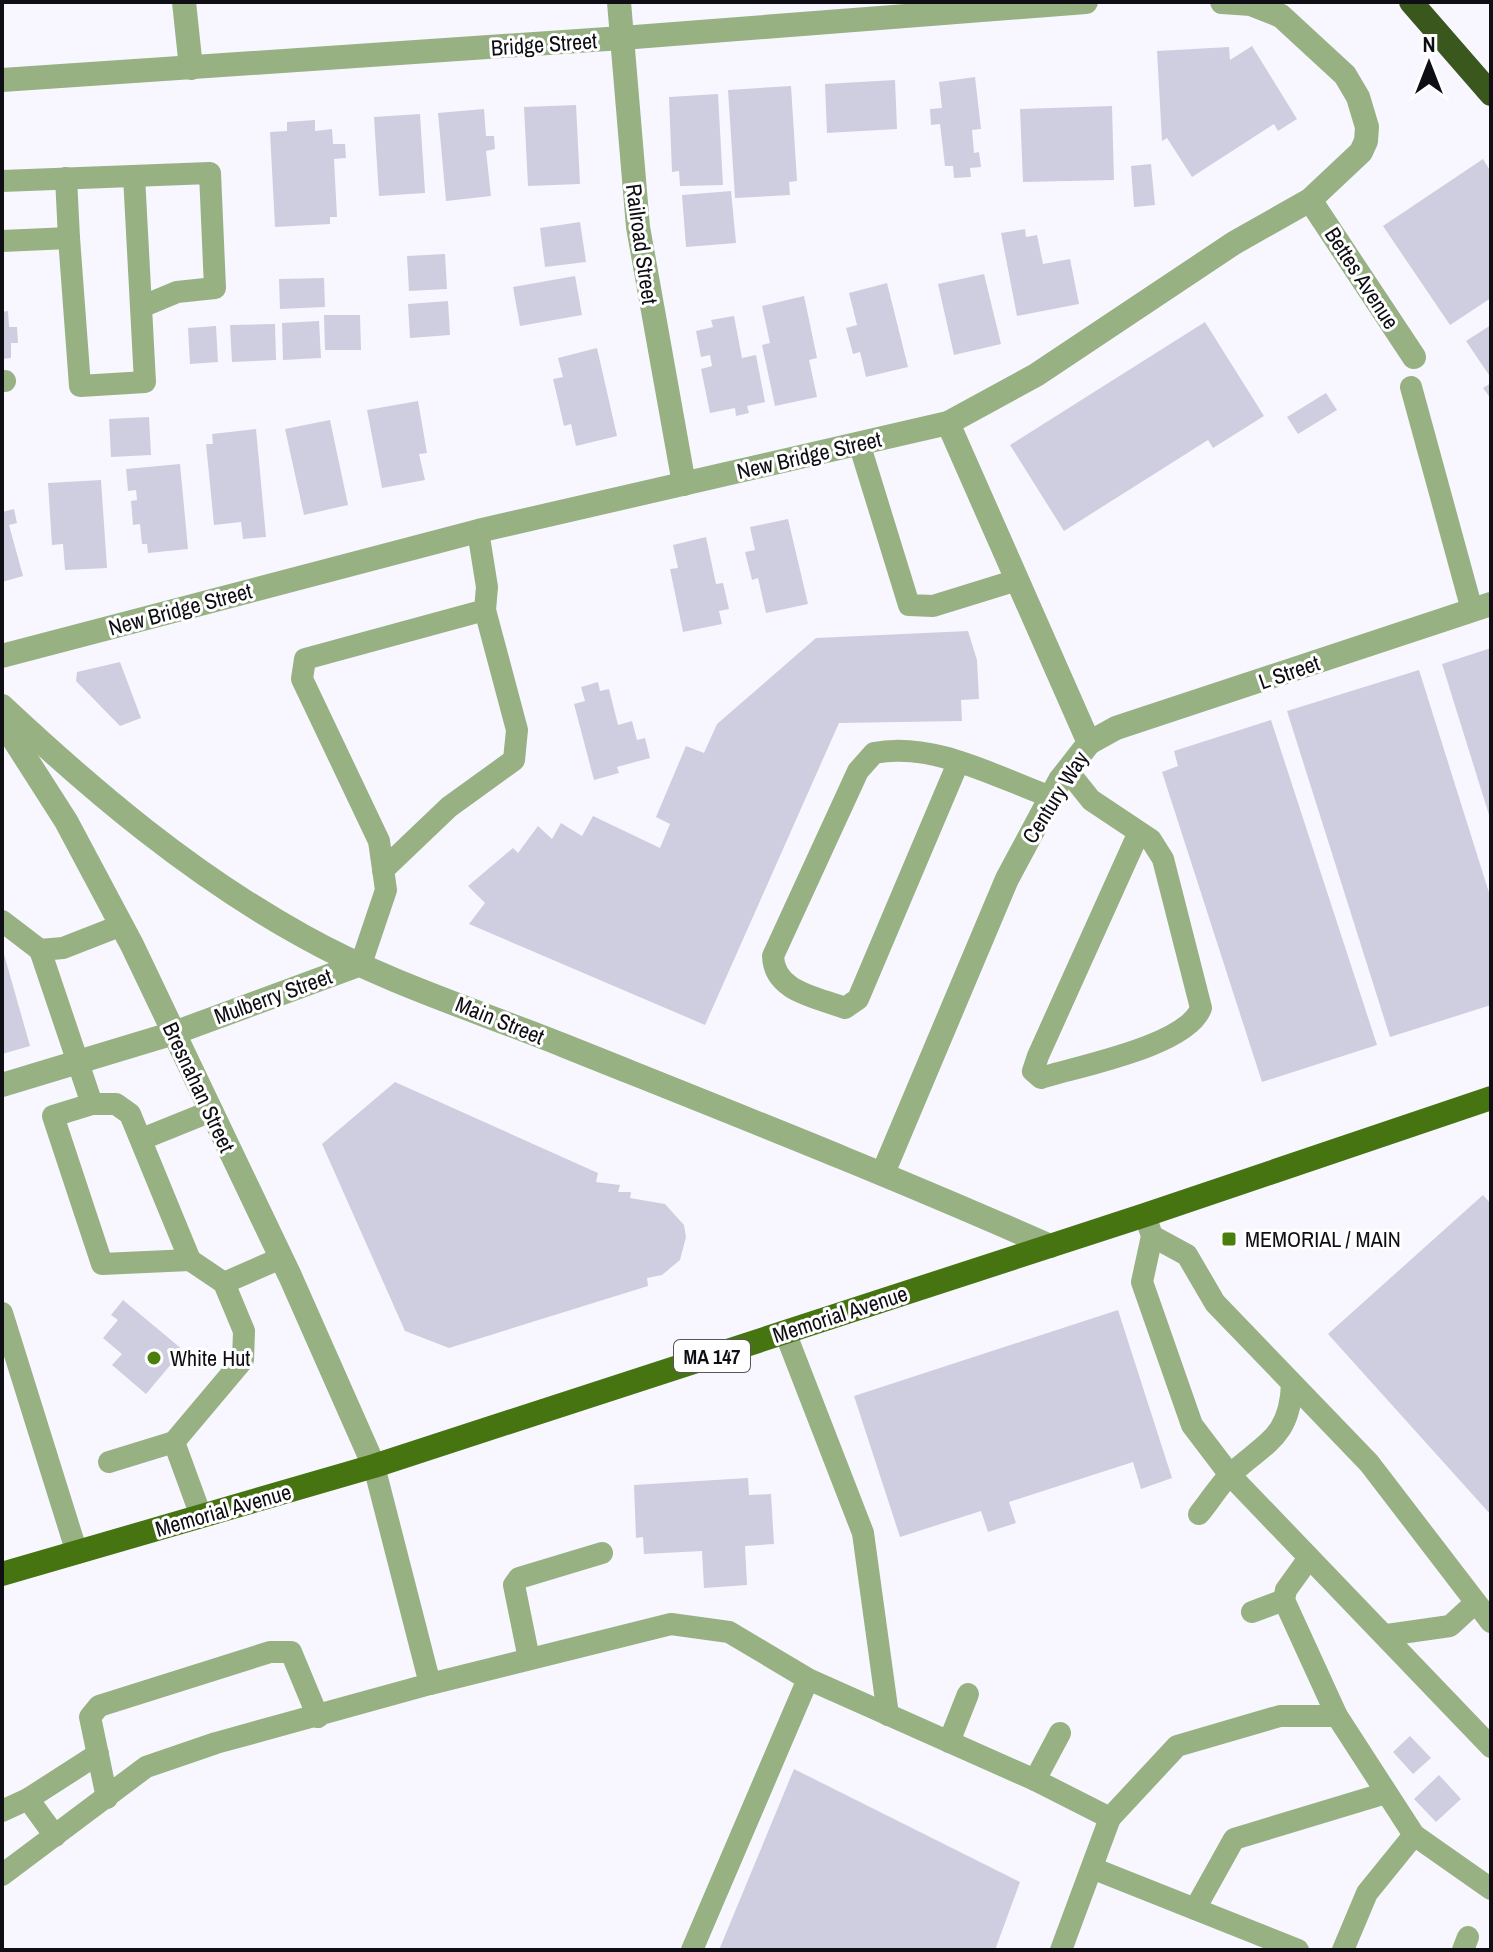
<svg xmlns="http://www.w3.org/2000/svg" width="1493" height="1952" font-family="'Archivo Narrow',sans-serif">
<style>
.building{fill:#cfcee0}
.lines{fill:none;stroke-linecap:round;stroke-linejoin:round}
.service{stroke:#97b183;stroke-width:22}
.minor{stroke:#97b183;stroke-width:24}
.tertiary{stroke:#97b183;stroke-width:24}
.primary{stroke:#467411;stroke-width:24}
.motorway{stroke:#3a581d;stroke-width:24}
.poi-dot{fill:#4c7e0e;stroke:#fff;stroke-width:3}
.labels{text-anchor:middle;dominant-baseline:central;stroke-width:6;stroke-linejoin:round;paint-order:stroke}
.shield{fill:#fff;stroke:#56565a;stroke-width:2}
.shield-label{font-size:20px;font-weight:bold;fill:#0e0e14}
.street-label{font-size:22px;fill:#0e0e14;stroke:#fff}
.poi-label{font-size:22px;fill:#0e0e14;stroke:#fff;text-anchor:start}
</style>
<rect width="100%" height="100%" fill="#f8f7ff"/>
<g class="building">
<polygon points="1252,46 1297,119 1278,131 1274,124 1192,177 1167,138 1162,141 1157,51 1229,47 1230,60"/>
<polygon points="975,77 981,129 972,130 974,153 979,152 981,167 970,168 971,177 954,178 953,166 945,166 940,124 931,125 930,109 942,108 939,82"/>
<polygon points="895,80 897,129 827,133 825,84"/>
<polygon points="791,86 797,181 789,182 790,195 735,198 728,90"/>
<polygon points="718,94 723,185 680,186 679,171 672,172 669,97"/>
<polygon points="576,105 580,184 528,186 524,107"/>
<polygon points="1112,106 1114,180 1023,182 1020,109"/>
<polygon points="484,109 486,136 494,136 495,149 486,151 491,196 446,201 438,113"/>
<polygon points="420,114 425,193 379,196 374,117"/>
<polygon points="315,120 315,131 332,129 333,144 345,144 346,158 334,159 337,217 330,217 330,224 275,227 270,132 287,131 287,122"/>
<polygon points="1483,159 1491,172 1491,298 1450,325 1383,226"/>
<polygon points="1151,164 1155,205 1134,207 1131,166"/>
<polygon points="731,191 736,243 686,247 682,195"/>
<polygon points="580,222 586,262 545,267 540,228"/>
<polygon points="1025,229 1026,237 1037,235 1043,264 1070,259 1079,304 1017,316 1001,233"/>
<polygon points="445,254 447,289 409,291 407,256"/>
<polygon points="984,274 1001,344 954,355 938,284"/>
<polygon points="575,276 582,315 520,326 513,287"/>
<polygon points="324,278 325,307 280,309 279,279"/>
<polygon points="887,283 908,367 866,377 860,352 853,354 846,328 857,325 849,293"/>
<polygon points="804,296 817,358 809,360 817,397 775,406 762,345 770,343 762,306"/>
<polygon points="448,301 450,335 410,338 408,304"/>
<polygon points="8,311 9,327 17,327 18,343 11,343 11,358 2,359 2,312"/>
<polygon points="324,315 360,315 361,350 325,350"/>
<polygon points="734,316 742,358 756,355 765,402 747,406 749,413 736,416 735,408 710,413 701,369 712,366 710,355 701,357 696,331 713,327 711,320"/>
<polygon points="319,321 321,358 283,360 282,323"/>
<polygon points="1205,322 1264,416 1213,448 1208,440 1064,531 1010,445"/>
<polygon points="275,324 276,360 232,362 230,325"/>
<polygon points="1491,325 1491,378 1466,341"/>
<polygon points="216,326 218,362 190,364 188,328"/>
<polygon points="597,348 617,436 576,446 571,424 564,426 553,379 563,377 558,358"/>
<polygon points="1491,383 1491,399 1483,388"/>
<polygon points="1326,393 1337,410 1298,434 1287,417"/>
<polygon points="418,401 427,453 419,454 425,480 382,488 367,410"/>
<polygon points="149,417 151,455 111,457 109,419"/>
<polygon points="330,420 348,505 304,515 285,429"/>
<polygon points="256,429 266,537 243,539 241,522 214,525 206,444 213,444 212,434"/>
<polygon points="180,464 188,549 148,553 147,544 142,544 140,524 133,525 131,501 137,500 136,490 128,491 126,469"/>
<polygon points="101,480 107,568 65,570 63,544 52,545 48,483"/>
<polygon points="14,509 17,523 9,525 23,576 2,582 2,512"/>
<polygon points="788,519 808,604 766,613 758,578 752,580 745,552 755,550 750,527"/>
<polygon points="706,537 716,584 723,583 729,609 719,611 722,624 683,632 670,569 678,568 673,545"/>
<polygon points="968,631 977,660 979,699 961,700 962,721 839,723 705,1025 469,924 485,903 468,886 513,848 518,853 538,826 552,839 561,823 582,836 593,816 660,848 670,824 656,817 686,746 704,753 717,724 816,638"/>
<polygon points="1491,648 1491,817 1490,818 1442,664"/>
<polygon points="120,662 141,718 120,726 76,681 77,672"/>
<polygon points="1419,670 1491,899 1491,1005 1390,1037 1287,711"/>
<polygon points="598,682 600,691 609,689 618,725 632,721 637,740 645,738 650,758 617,767 619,773 594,780 574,704 585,701 581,687"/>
<polygon points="1271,720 1377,1045 1262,1082 1162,772 1178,766 1174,751"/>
<polygon points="2,947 30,1046 2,1054"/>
<polygon points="395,1082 598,1173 596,1182 620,1185 618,1192 631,1192 630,1198 665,1204 684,1225 686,1237 680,1260 662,1275 647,1278 648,1286 449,1348 405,1331 322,1144"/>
<polygon points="1483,1195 1491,1204 1491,1515 1328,1334"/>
<polygon points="123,1300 183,1350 146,1394 112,1365 122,1354 103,1338 118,1320 111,1315"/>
<polygon points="1118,1310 1172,1478 1141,1489 1133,1462 1009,1502 1016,1523 988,1532 981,1511 900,1537 854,1396"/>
<polygon points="748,1478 749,1495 771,1494 774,1544 745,1546 747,1585 704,1588 702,1551 644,1554 643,1537 636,1538 634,1485"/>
<polygon points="1410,1736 1431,1758 1413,1774 1393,1752"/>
<polygon points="794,1769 1020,1882 995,1950 719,1950"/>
<polygon points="1439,1775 1461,1799 1436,1822 1414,1799"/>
</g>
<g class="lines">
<g class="service">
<polyline points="66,178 69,238"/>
<polyline points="2,181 210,173 215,288 177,292 141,307"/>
<polyline points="2,241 69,238 80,386 145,382 134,176"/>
<polyline points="2,381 5,381"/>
<polyline points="1411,387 1472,610"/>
<polyline points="859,443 909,605 933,606 1017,580"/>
<path d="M958,763L858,999L845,1008C817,997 774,992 773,956L858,771L874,753C932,741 996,777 1051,797"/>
<path d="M1067,770L1091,800L1151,840L1163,859L1201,1008C1187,1046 1079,1066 1041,1078L1033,1071L1038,1056L1139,832"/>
<polyline points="383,870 449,807 514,760 517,730 485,610"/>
<polyline points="2,921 40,950 63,948 122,925"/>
<polyline points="40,950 92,1104"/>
<polyline points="361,964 386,890 379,841 302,679 305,659 485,610 487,587 478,531"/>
<polygon points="92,1104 116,1104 130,1114 190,1260 102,1264 53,1116"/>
<polyline points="142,1139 209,1112"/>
<polyline points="1145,1215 1152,1236 1142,1282 1192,1425 1230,1475 1491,1747"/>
<polyline points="1152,1236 1187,1255 1215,1303 1369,1463 1491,1622"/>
<polyline points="190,1260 224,1283 244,1331 243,1360 174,1442 201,1516"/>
<polyline points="224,1283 281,1258"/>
<polyline points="2,1313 77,1553"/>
<polyline points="785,1332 863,1533 888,1715"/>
<polyline points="109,1462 174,1442"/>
<polyline points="374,1466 430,1684"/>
<path d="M1199,1514C1210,1501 1219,1485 1231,1474C1266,1442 1290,1437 1292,1384"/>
<polyline points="1309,1558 1286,1590 1284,1600 1337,1716"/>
<polyline points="1252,1612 1284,1600"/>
<polyline points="1387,1635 1450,1626 1474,1604"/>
<polyline points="529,1659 514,1585 519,1578 602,1553"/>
<polyline points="949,1742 968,1694"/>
<polyline points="1035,1780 1060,1733"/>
<polyline points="107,1798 90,1717 99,1706 270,1652 291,1652 318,1717"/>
<polyline points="28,1799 55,1836"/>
<polyline points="2,1811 28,1799 98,1754"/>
<polyline points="1092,1868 1298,1950"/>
<polyline points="2,1875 146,1767 216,1743 430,1684 671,1624 729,1632 808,1679 1035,1780 1110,1818 1177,1746 1280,1716 1337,1716 1414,1835 1491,1889"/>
<polyline points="1195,1909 1234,1839 1386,1793"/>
<polyline points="692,1950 808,1679"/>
<polyline points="1061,1950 1110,1818"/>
<polyline points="1343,1950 1367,1893 1414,1835"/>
<polyline points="1463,1950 1468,1937"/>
</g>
<g class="minor">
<polyline points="184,2 191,68"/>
<polyline points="619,2 638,227 684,484"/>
<polyline points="2,80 622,38 1086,2"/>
<polyline points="1310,200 1414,357"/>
<polyline points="2,656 478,531 948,423 1036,375 1234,243 1310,200 1361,152 1366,141 1367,127 1358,97 1345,75 1281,16 1251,4 1222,2"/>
<polyline points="1089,743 1116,728 1491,604"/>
<polyline points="2,1085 174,1033 361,964"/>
<polyline points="883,1173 1007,879 1060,780 1089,743 948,423"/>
</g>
<g class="tertiary">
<path d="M2,706C95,793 191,874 303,936C385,982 478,1011 565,1046C727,1111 890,1175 1050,1246"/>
<polyline points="2,721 66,821 132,945 290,1276 374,1466"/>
</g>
<polyline class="primary" points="2,1574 374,1466 1145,1215 1491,1098"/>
<polyline class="motorway" points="1411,2 1491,94"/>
</g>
<g class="poi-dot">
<rect x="1221" y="1231" width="16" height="16" rx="4"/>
<circle cx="154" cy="1358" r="8"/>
</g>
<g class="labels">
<rect class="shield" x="674" y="1340" width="76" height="32" rx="6"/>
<g class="shield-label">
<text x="712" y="1356">MA 147</text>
</g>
<g class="street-label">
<text transform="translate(544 44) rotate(-4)">Bridge Street</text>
<text transform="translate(642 244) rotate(82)">Railroad Street</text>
<text transform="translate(1362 278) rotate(57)">Bettes Avenue</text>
<text transform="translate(809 455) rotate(-13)">New Bridge Street</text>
<text transform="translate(180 609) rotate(-15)">New Bridge Street</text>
<text transform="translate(1289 672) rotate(-19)">L Street</text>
<text transform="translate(1055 797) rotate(-58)">Century Way</text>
<text transform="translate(273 996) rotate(-20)">Mulberry Street</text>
<text transform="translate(500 1020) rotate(22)">Main Street</text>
<text transform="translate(199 1087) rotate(65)">Bresnahan Street</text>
<text transform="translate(840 1314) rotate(-18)">Memorial Avenue</text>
<text transform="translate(223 1510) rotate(-16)">Memorial Avenue</text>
</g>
<g class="poi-label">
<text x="1245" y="1239">MEMORIAL / MAIN</text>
<text x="170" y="1358">White Hut</text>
</g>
</g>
<rect width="1493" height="1952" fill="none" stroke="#0e0e14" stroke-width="8"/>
<g transform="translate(1429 64)" stroke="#ffffff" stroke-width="6" paint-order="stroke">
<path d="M0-6L14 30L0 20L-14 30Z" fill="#0e0e14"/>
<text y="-12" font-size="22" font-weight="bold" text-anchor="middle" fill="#0e0e14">N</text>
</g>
</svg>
